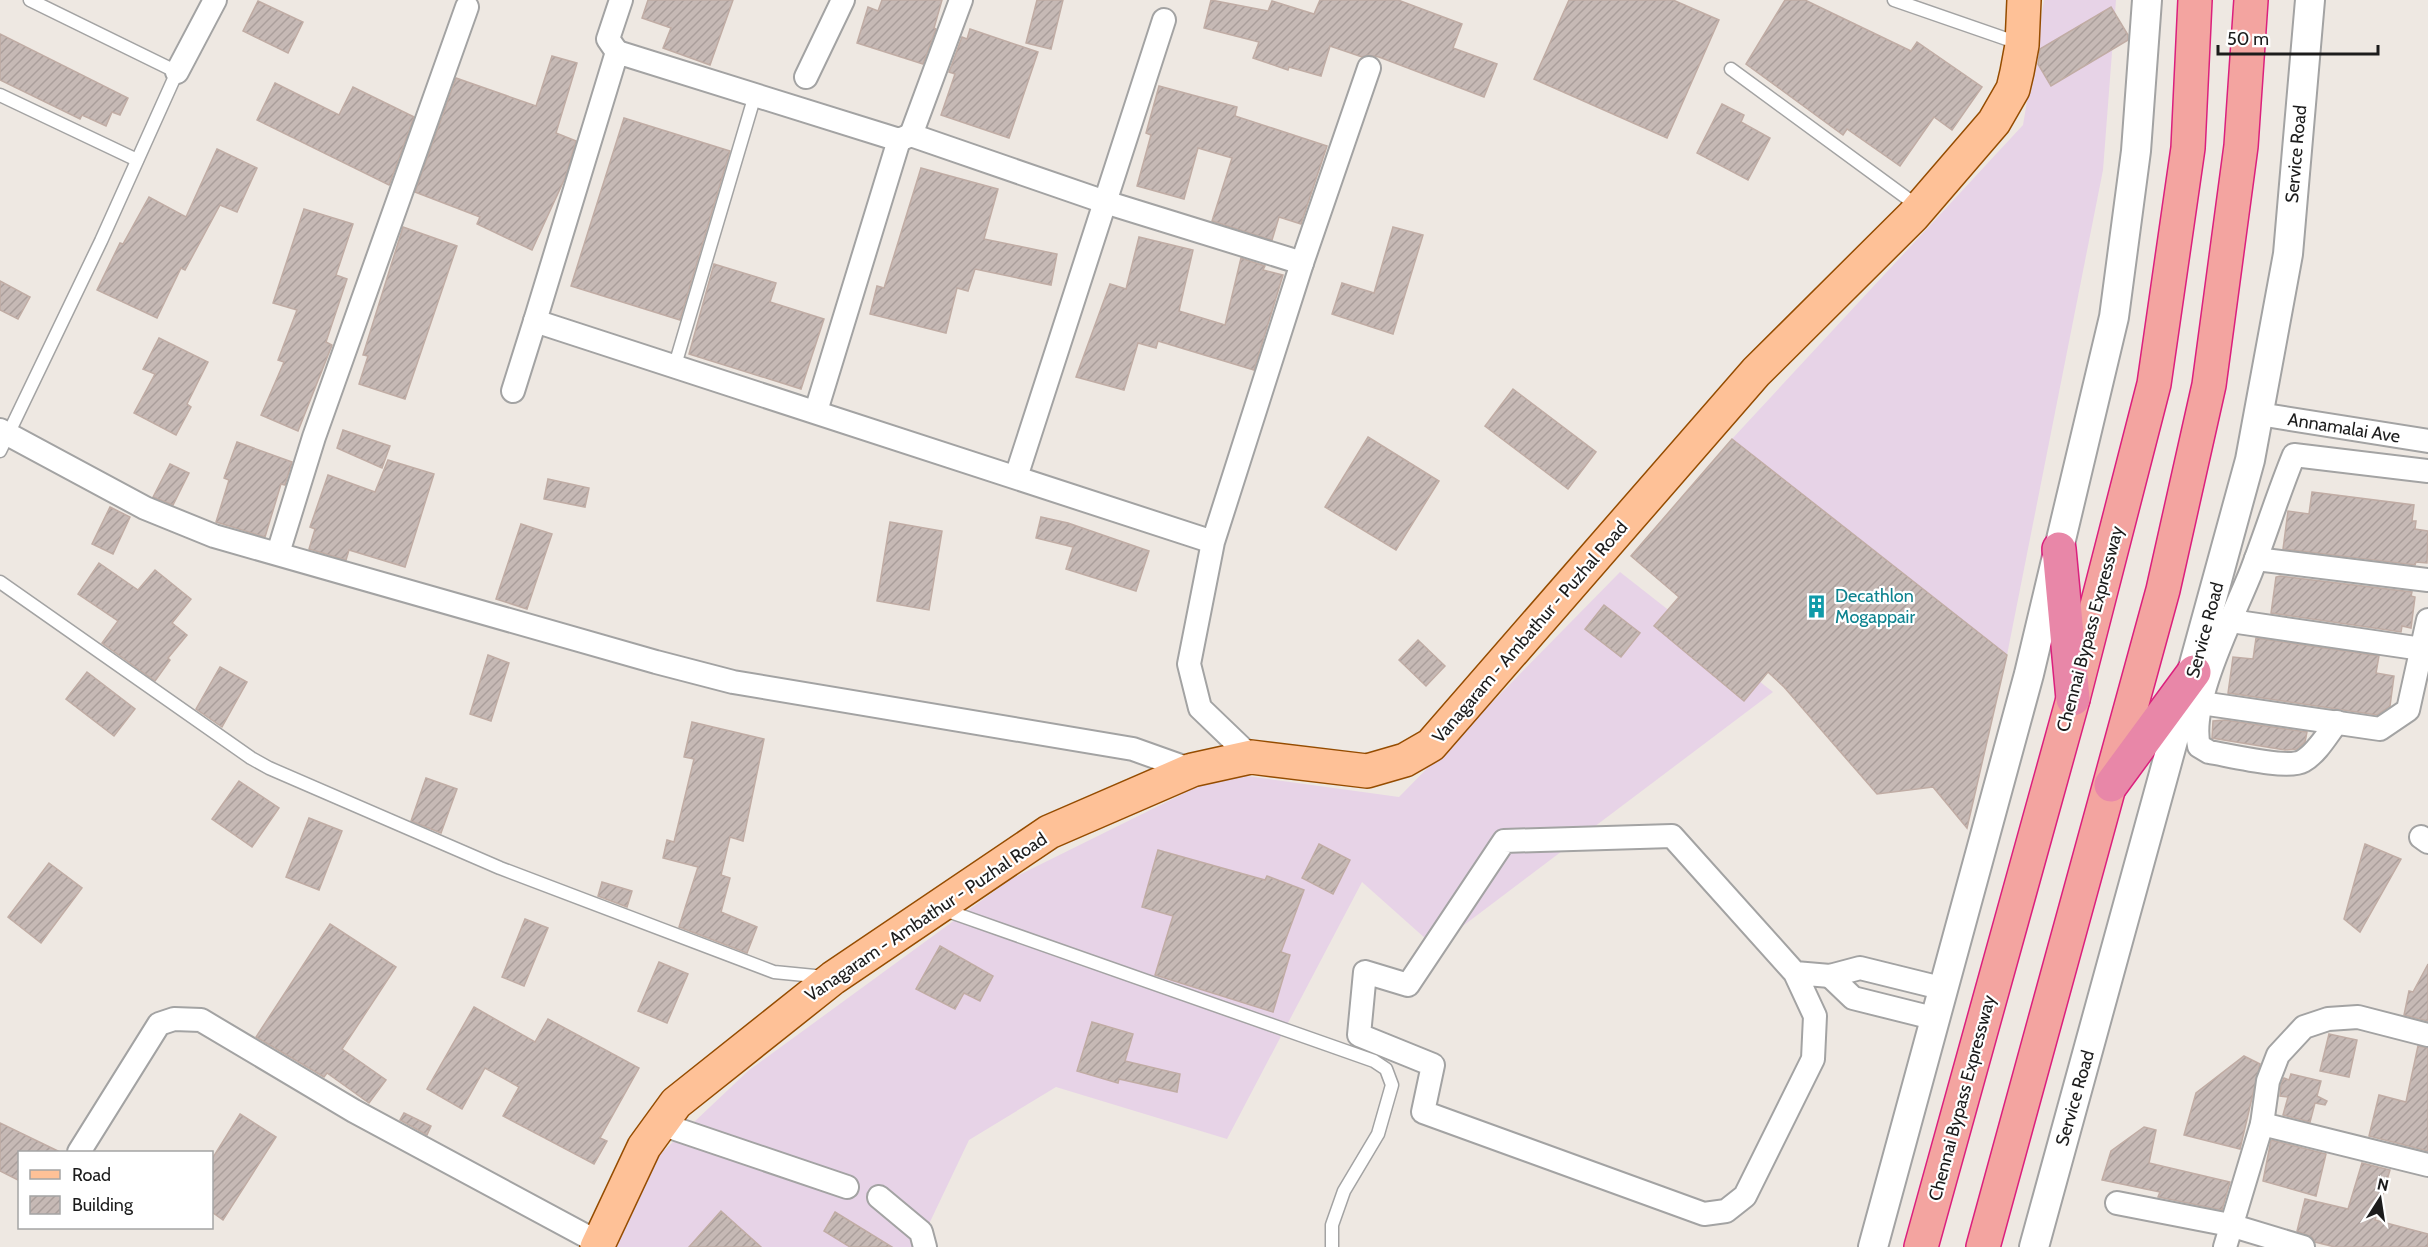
<svg xmlns="http://www.w3.org/2000/svg" width="2428" height="1247" font-family="Cabin,sans-serif">
<style>
.industrial{fill:#e7d3e7}
.building{fill:url(#building-hatch);stroke:#c0aca4;stroke-width:1.5}
.lines{fill:none;stroke-linecap:round;stroke-linejoin:round}
.service-casing{stroke:#a3a3a3;stroke-width:15}
.minor-casing{stroke:#a3a3a3;stroke-width:26}
.tertiary-casing{stroke:#a3a3a3;stroke-width:32}
.primary-casing{stroke:#954c00;stroke-width:36}
.trunk-casing{stroke:#db207d;stroke-width:36}
.motorway-casing{stroke:#db207d;stroke-width:36}
.service{stroke:#fff;stroke-width:12}
.minor{stroke:#fff;stroke-width:22}
.tertiary{stroke:#fff;stroke-width:28}
.primary{stroke:#fec197;stroke-width:33}
.trunk{stroke:#f3a4a0;stroke-width:33}
.motorway{stroke:#e887a8;stroke-width:33}
.labels{text-anchor:middle;dominant-baseline:central;stroke-width:4.5;stroke-linejoin:round;paint-order:stroke}
.street-label{font-size:18px;fill:#1c1c1c;stroke:#fff}
.culture-label{font-size:18px;fill:#0d838f;stroke:#fff;text-anchor:start}
</style>
<defs>
<pattern id="building-hatch" width="6" height="6" patternUnits="userSpaceOnUse" patternTransform="scale(1.5)"><rect width="6" height="6" fill="#c6b9b5"/><path d="M-1 1l2-2M0 6l6-6M5 7l2-2" fill="none" stroke="#aa9e9b"/></pattern>
</defs>
<rect width="100%" height="100%" fill="#eee8e2"/>
<g class="industrial">
<polygon points="2044,0 2116,0 2103,170 2007,655 1732,439 2023,125"/>
<polygon points="1620,572 1773,692 1435,947 1362,882 1227,1139 1056,1087 969,1140 918,1247 613,1247 655,1159 748,1071 1011,879 1225,773 1399,797"/>
</g>
<g class="building">
<polygon points="648,0 733,0 710,65 663,48 671,28 642,18"/>
<polygon points="882,0 942,0 934,28 936,29 923,64 857,43 868,7 878,11"/>
<polygon points="1037,0 1063,0 1051,49 1026,43"/>
<polygon points="1211,0 1268,11 1272,1 1314,14 1320,0 1398,0 1462,24 1453,48 1497,64 1484,97 1379,57 1367,55 1362,57 1330,46 1321,76 1289,67 1288,70 1253,58 1259,42 1204,28"/>
<polygon points="1569,0 1673,0 1719,20 1667,138 1534,79"/>
<polygon points="1785,0 1805,0 1911,51 1917,42 1982,87 1952,130 1934,117 1900,166 1847,129 1843,135 1746,64"/>
<polygon points="258,1 303,22 288,53 243,31"/>
<polygon points="2111,7 2128,35 2128,40 2051,86 2038,64 2040,49"/>
<polygon points="970,29 1038,52 1009,138 941,115 955,74 949,72 962,37 967,39"/>
<polygon points="0,34 128,98 120,115 112,112 106,126 82,115 80,119 0,80"/>
<polygon points="552,56 577,63 556,133 576,141 565,178 532,250 477,224 480,217 415,192 456,78 536,106"/>
<polygon points="275,83 339,115 353,87 414,117 390,183 389,185 257,120"/>
<polygon points="1159,86 1237,107 1235,116 1327,146 1301,224 1279,217 1272,240 1212,221 1232,158 1198,148 1184,199 1137,186 1151,135 1146,133"/>
<polygon points="1722,104 1744,115 1741,122 1770,138 1748,180 1697,153"/>
<polygon points="624,118 730,151 680,320 571,286"/>
<polygon points="217,149 257,168 237,212 220,205 185,270 181,268 157,318 97,290 120,243 123,244 149,197 186,217"/>
<polygon points="921,168 998,189 984,239 1057,254 1051,285 975,269 968,291 957,288 946,333 870,314 877,286 884,288"/>
<polygon points="304,209 353,224 336,275 347,279 326,342 332,345 298,431 261,415 284,362 278,360 297,310 273,303"/>
<polygon points="403,227 457,246 405,399 359,384 368,356 363,355"/>
<polygon points="1393,227 1423,235 1393,334 1332,314 1342,283 1374,293"/>
<polygon points="1139,237 1193,250 1179,311 1225,325 1241,258 1265,266 1263,270 1283,275 1254,370 1158,341 1156,348 1138,343 1124,390 1076,377 1110,284 1126,289"/>
<polygon points="714,264 776,283 770,302 824,319 801,389 689,354"/>
<polygon points="0,281 30,297 18,319 0,310"/>
<polygon points="159,338 208,362 187,404 191,407 176,435 134,413 155,374 143,369"/>
<polygon points="1513,389 1596,452 1568,489 1485,426"/>
<polygon points="343,430 390,446 382,468 337,448"/>
<polygon points="1368,437 1439,481 1396,550 1325,507"/>
<polygon points="1732,439 2007,655 1967,828 1933,787 1877,794 1784,687 1768,672 1744,701 1654,626 1679,597 1631,556"/>
<polygon points="237,442 292,462 285,485 281,484 265,537 216,522 229,480 224,478"/>
<polygon points="388,460 434,474 405,567 349,550 346,560 309,549 315,529 310,527 328,475 375,492"/>
<polygon points="170,464 189,473 173,505 153,497"/>
<polygon points="548,479 589,488 585,507 544,499"/>
<polygon points="2312,492 2414,505 2412,521 2416,521 2415,529 2428,531 2427,563 2416,562 2415,565 2283,549 2288,511 2309,514"/>
<polygon points="110,507 130,517 113,554 92,544"/>
<polygon points="1041,517 1068,523 1149,551 1136,591 1066,569 1073,547 1036,538"/>
<polygon points="890,522 942,531 929,610 877,601"/>
<polygon points="521,524 552,534 527,609 496,599"/>
<polygon points="99,563 138,590 155,570 191,599 172,623 187,635 168,658 170,660 155,681 102,643 118,621 78,594"/>
<polygon points="2280,576 2412,592 2411,596 2415,597 2411,628 2402,626 2401,632 2271,613 2276,577"/>
<polygon points="1604,605 1640,633 1621,657 1585,629"/>
<polygon points="2256,638 2379,656 2376,673 2394,676 2390,706 2377,715 2228,693 2233,657 2253,659"/>
<polygon points="1418,640 1445,666 1426,686 1399,660"/>
<polygon points="488,655 509,663 491,721 470,714"/>
<polygon points="220,667 247,682 222,727 196,709"/>
<polygon points="87,672 135,709 114,736 66,699"/>
<polygon points="2225,720 2307,732 2305,742 2297,749 2285,750 2212,738 2213,721"/>
<polygon points="692,722 764,739 743,841 730,837 721,875 730,878 721,912 757,927 747,953 679,927 698,867 663,858 667,840 674,842 694,759 684,757"/>
<polygon points="426,778 457,789 441,833 411,821"/>
<polygon points="239,781 279,808 252,847 212,819"/>
<polygon points="309,818 342,831 319,890 286,877"/>
<polygon points="1319,844 1350,860 1333,894 1302,878"/>
<polygon points="2365,844 2401,859 2360,932 2344,919"/>
<polygon points="1158,850 1265,880 1267,876 1304,890 1281,952 1290,955 1273,1012 1155,975 1173,916 1142,907"/>
<polygon points="49,863 82,888 41,943 8,917"/>
<polygon points="602,882 632,891 627,907 598,896"/>
<polygon points="525,919 548,928 524,986 502,977"/>
<polygon points="330,924 396,967 342,1049 386,1080 369,1103 327,1073 324,1077 256,1037"/>
<polygon points="940,946 993,976 980,1001 964,993 955,1009 916,989"/>
<polygon points="659,962 688,974 667,1023 638,1011"/>
<polygon points="2428,964 2428,1021 2404,1015 2409,991 2413,992"/>
<polygon points="474,1007 535,1042 548,1019 639,1068 600,1138 607,1141 594,1164 503,1116 519,1087 485,1068 462,1109 427,1089"/>
<polygon points="1092,1022 1133,1034 1125,1061 1180,1074 1177,1092 1119,1079 1118,1083 1077,1071"/>
<polygon points="2329,1034 2357,1040 2349,1077 2320,1071"/>
<polygon points="2418,1046 2428,1048 2428,1151 2369,1136 2379,1095 2406,1102"/>
<polygon points="2244,1056 2260,1064 2240,1149 2184,1135 2196,1093"/>
<polygon points="2291,1074 2321,1081 2317,1096 2327,1101 2325,1105 2315,1103 2310,1122 2283,1115 2288,1097 2280,1096 2281,1084 2284,1078 2289,1080"/>
<polygon points="404,1113 431,1126 427,1135 400,1120"/>
<polygon points="240,1114 276,1137 223,1220 212,1212 212,1159"/>
<polygon points="0,1123 60,1152 20,1152 20,1181 0,1171"/>
<polygon points="2144,1127 2156,1130 2149,1163 2230,1182 2222,1210 2158,1197 2160,1192 2102,1180 2111,1151"/>
<polygon points="2271,1140 2326,1154 2316,1196 2263,1181"/>
<polygon points="2362,1163 2390,1170 2375,1220 2428,1234 2428,1247 2335,1247 2315,1242 2312,1237 2297,1231 2305,1199 2348,1209"/>
<polygon points="721,1211 761,1247 689,1247"/>
<polygon points="835,1212 892,1247 850,1247 824,1231"/>
</g>
<g class="lines">
<defs>
<g id="service">
<polyline points="1894,0 2021,44"/>
<polyline points="1731,69 1919,207"/>
<polyline points="0,95 137,160"/>
<polyline points="675,365 755,95"/>
<polyline points="0,451 101,241 177,72 30,0"/>
<polyline points="0,582 251,758 269,768 500,868 774,972 825,977"/>
<polyline points="942,909 1374,1061 1386,1069 1392,1085 1378,1134 1344,1191 1332,1225 1332,1247"/>
</g>
<g id="minor">
<polyline points="617,52 608,39 621,0"/>
<polyline points="177,72 215,0"/>
<polyline points="806,77 843,0"/>
<polyline points="911,135 961,0"/>
<polyline points="1302,263 1369,68"/>
<polyline points="513,391 535,321"/>
<polyline points="816,411 899,140"/>
<polyline points="2259,414 2428,441"/>
<polyline points="0,430 145,508 214,536 656,662 733,682 1133,749 1192,770"/>
<polyline points="1016,477 1164,20"/>
<polyline points="1213,542 1302,263 1105,202 911,135 899,140 617,52 535,321 1213,542 1189,664 1200,708 1251,757"/>
<polyline points="278,553 314,437 467,7"/>
<polyline points="2256,559 2428,580"/>
<polyline points="2231,621 2422,649"/>
<polyline points="2201,703 2380,729 2408,710 2428,620"/>
<path d="M2337,722C2327,735 2317,753 2303,761C2288,770 2228,755 2209,752L2199,746C2188,703 2234,615 2251,572C2266,533 2278,494 2294,455L2428,471"/>
<polyline points="2421,837 2428,842"/>
<polyline points="1795,973 1815,1016 1813,1059 1745,1196 1726,1211 1704,1214 1423,1112 1433,1065 1359,1035 1365,972 1408,985 1504,841 1672,836 1795,973 1830,976 1860,968 1945,989"/>
<polyline points="1830,976 1853,998 1937,1019"/>
<polyline points="661,1124 847,1187"/>
<polyline points="2262,1124 2428,1165"/>
<polyline points="79,1152 159,1024 174,1019 201,1020 354,1111 599,1243"/>
<polyline points="879,1197 921,1232 925,1247"/>
<polyline points="2117,1203 2230,1225 2303,1247"/>
<polyline points="2225,1247 2262,1124 2268,1081 2278,1055 2304,1027 2328,1019 2358,1017 2428,1035"/>
</g>
<g id="tertiary">
<polyline points="1873,1247 2029,674 2114,317 2136,151 2147,0"/>
<polyline points="2034,1247 2250,460 2288,254 2310,0"/>
</g>
<polyline id="primary" points="597,1247 644,1147 676,1103 833,978 1049,832 1192,770 1251,757 1367,771 1405,760 1431,745 1756,372 1913,216 1994,122 2013,89 2017,72 2022,45 2024,0"/>
<g id="trunk">
<polyline points="1921,1247 2073,699 2154,384 2188,148 2195,0"/>
<polyline points="1983,1247 2163,590 2209,385 2241,146 2251,0"/>
</g>
<g id="motorway">
<polyline points="2059,549 2073,699"/>
<polyline points="2111,785 2194,672"/>
</g>
</defs>
<use href="#service" class="service-casing"/>
<use href="#minor" class="minor-casing"/>
<use href="#tertiary" class="tertiary-casing"/>
<use href="#primary" class="primary-casing"/>
<use href="#trunk" class="trunk-casing"/>
<use href="#motorway" class="motorway-casing"/>
<use href="#service" class="service"/>
<use href="#minor" class="minor"/>
<use href="#tertiary" class="tertiary"/>
<use href="#primary" class="primary"/>
<use href="#trunk" class="trunk"/>
<use href="#motorway" class="motorway"/>
</g>
<defs>
<symbol id="building-bare" viewBox="-9 -9 18 18"><path d="M-4-6H4V6H1V3H-1V6H-4ZM-2.5-4.3h1.7v1.8h-1.7ZM.8-4.3h1.7v1.8H.8ZM-2.5-1h1.7V.8h-1.7ZM.8-1h1.7V.8H.8Z" fill="#0f9aa8" stroke="#fff" stroke-width="2.5" paint-order="stroke"/></symbol>
</defs>
<g fill-rule="evenodd">
<use href="#building-bare" x="1800" y="590" width="33" height="33"/>
</g>
<g class="labels">
<g class="street-label">
<text transform="translate(2296 154) rotate(-85)">Service Road</text>
<text transform="translate(2344 428) rotate(9)">Annamalai Ave</text>
<text transform="translate(2090 629) rotate(-75)">Chennai Bypass Expressway</text>
<text transform="translate(2205 630) rotate(-75)">Service Road</text>
<text transform="translate(1530 632) rotate(-49)">Vanagaram - Ambathur - Puzhal Road</text>
<text transform="translate(926 917) rotate(-34)">Vanagaram - Ambathur - Puzhal Road</text>
<text transform="translate(1962 1098) rotate(-75)">Chennai Bypass Expressway</text>
<text transform="translate(2075 1098) rotate(-74)">Service Road</text>
</g>
<g class="culture-label">
<text x="1835" y="596">Decathlon<tspan x="1835" dy="21">Mogappair</tspan></text>
</g>
</g>
<rect x="18" y="1151" width="195" height="78" fill="#ffffff" stroke="#a4a4a4" stroke-width="1.5"/>
<rect x="30" y="1170" width="30" height="9" fill="#fec197" stroke="#a4a4a4" stroke-width="1.5"/>
<text x="72" y="1181" font-size="18" fill="#1c1c1c">Road</text>
<rect x="30" y="1196" width="30" height="18" fill="url(#building-hatch)" stroke="#a4a4a4" stroke-width="1.5"/>
<text x="72" y="1211" font-size="18" fill="#1c1c1c">Building</text>
<g transform="translate(2380 1199) rotate(12)" stroke="#ffffff" stroke-width="4.5" paint-order="stroke">
<path d="M0-4.5L10 22L0 15L-10 22Z" fill="#1c1c1c"/>
<text y="-9" font-size="16" font-weight="bold" text-anchor="middle" fill="#1c1c1c">N</text>
</g>
<path d="M2218 45v9h160v-9" fill="none" stroke="#1c1c1c" stroke-width="3"/>
<text x="2227" y="45" font-size="18" fill="#1c1c1c" stroke="#ffffff" stroke-width="4.5" paint-order="stroke">50 m</text>
</svg>
